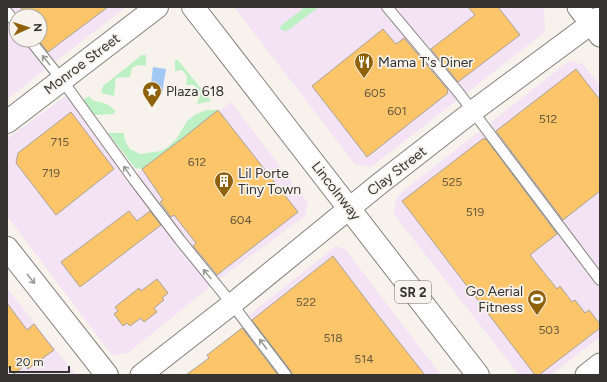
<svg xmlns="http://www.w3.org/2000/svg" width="607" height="382" font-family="Figtree,sans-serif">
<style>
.commercial{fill:#f4e3f5;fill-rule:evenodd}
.green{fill:#bdf1c5}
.water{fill:#a4c8f6}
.building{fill:#fcc569;stroke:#a6a29c}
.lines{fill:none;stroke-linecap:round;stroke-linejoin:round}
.lane-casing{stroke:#84807b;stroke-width:12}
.street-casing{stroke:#84807b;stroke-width:23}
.secondary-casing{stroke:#84807b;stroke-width:24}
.primary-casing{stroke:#84807b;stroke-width:24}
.lane{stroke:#fff;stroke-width:10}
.street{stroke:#fff;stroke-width:21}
.secondary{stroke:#fff;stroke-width:22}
.primary{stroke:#fff;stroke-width:22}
.oneway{stroke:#9a9a98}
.labels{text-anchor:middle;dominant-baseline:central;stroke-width:3.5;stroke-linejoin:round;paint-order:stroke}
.number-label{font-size:12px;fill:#685840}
.shield{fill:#f7f3ec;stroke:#706d6a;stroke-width:1}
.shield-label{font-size:13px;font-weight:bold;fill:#363432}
.poi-label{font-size:14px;fill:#363432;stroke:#f7f3ec;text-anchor:start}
.street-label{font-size:14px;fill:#363432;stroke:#f7f3ec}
</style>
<rect width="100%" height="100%" fill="#f7f3ec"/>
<g class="commercial">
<path d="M7,7H126L7,99ZM16,16H40V40H16Z"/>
<polygon points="234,7 541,7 544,10 545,32 371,167 355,164"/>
<polygon points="569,61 583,64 600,86 600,337 551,375 519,375 393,213 398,195"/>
<polygon points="67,95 83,100 137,173 231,102 308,203 305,216 217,281 128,353 112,355 7,216 7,139"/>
<polygon points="336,246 345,249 441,375 295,375 249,315"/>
<polygon points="7,288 76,375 7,375"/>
</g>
<g class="green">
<polygon points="305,7 319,7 287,31 281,30 280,27 283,24"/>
<polygon points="142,55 146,55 146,66 138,65 132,68 130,77 116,78 114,96 101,93 103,86"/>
<polygon points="175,60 178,60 211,101 197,104 201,92 194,85 186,85 187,76 182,70 175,71"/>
<path d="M89,96C92,102 99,101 106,104C110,105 113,109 116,111L113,114L95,115L83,100Z"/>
<polygon points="207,110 218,110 183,138 142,169 135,168 108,133 124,133 125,141 130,149 140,154 161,151 168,147 177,138 187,121 196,114"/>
</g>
<polygon class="water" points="153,67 166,69 162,94 150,92"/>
<g class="building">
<polygon points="20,7 108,7 48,52 38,40 40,40 40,16 27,16"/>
<polygon points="468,7 498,7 520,35 458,82 431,49 475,15"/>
<polygon points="383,29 396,44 404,38 448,90 447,91 448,93 367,157 312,86"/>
<polygon points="576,69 600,100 600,191 563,220 496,131"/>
<polygon points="218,110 298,212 217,275 205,260 193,246 196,243 174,215 171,217 160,202 163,200 142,169 183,138"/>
<polygon points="71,112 114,169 56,215 16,163 18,153"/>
<polygon points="484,138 485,140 486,139 557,234 530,255 557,289 560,286 572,302 575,300 585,313 589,310 600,324 600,328 539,375 535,375 402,201"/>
<polygon points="129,211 137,221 150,211 161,225 80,287 61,262"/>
<polygon points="333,256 377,314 425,375 292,375 291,371 252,320"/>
<polygon points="157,279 168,293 162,298 164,300 154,308 157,312 144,322 141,318 130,326 127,323 123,326 114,314 118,311 115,307 139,288 141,291"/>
<polygon points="7,303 27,330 34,324 54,350 28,369 25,365 14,374 7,366"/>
<polygon points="242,328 278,375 186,375 209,358 207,355"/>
</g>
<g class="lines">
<defs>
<g id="lane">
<polyline points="387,7 459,93 600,280"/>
<polyline points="7,12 16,23"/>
<polyline points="30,40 62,80 135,181 180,240 232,304 286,375"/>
</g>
<g id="street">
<polyline points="578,7 600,36"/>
<polyline points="141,375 232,304 378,185 473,111 600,17"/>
<polyline points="586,375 600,364"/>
</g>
<g id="secondary">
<polyline points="7,122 157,7"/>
<polyline points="7,248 107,375"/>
</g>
<polyline id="primary" points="193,7 478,375"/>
</defs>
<use href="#lane" class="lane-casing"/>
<use href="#street" class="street-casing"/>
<use href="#secondary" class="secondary-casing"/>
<use href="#primary" class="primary-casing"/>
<use href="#lane" class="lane"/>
<use href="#street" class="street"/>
<use href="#secondary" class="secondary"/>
<use href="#primary" class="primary"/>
</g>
<defs><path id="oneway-shaft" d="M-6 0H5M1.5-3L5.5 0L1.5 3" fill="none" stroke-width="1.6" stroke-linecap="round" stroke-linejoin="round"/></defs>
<g class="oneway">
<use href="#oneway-shaft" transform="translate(46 60) rotate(-129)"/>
<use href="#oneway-shaft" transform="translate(127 171) rotate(-125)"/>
<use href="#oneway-shaft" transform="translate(207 274) rotate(-130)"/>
<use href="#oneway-shaft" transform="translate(31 279) rotate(51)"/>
<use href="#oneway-shaft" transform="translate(263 344) rotate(-127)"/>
</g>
<defs>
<symbol id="restaurant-pin" viewBox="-11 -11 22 30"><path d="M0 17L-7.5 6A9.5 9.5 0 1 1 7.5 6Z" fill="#8f610b" stroke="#f7f3ec"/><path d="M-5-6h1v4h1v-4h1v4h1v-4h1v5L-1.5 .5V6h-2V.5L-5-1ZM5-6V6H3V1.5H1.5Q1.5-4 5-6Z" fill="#fff"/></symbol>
<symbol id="sight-pin" viewBox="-11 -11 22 30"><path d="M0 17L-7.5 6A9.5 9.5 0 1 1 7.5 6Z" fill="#8f610b" stroke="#f7f3ec"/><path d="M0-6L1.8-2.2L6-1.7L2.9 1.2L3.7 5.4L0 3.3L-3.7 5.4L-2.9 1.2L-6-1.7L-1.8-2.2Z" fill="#fff"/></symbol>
<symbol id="building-pin" viewBox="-11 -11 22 30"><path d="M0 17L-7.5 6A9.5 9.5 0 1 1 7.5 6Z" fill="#8f610b" stroke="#f7f3ec"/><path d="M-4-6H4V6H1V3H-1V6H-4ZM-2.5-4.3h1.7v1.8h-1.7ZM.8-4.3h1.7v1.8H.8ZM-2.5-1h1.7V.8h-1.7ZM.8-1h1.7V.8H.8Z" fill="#fff"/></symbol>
<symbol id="stadium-pin" viewBox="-11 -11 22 30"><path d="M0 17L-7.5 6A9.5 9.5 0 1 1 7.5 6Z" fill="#8f610b" stroke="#f7f3ec"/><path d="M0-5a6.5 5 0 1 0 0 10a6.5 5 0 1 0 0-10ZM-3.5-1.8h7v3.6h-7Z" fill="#fff"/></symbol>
</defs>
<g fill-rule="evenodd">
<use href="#restaurant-pin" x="353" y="51" width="22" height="30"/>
<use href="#sight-pin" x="141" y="80" width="22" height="30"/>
<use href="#building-pin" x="213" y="170" width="22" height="30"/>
<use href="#stadium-pin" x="526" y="288" width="22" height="30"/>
</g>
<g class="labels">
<g class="number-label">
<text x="375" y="93">605</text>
<text x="397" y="111">601</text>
<text x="548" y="119">512</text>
<text x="60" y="142">715</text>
<text x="197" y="162">612</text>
<text x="51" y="173">719</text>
<text x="452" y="182">525</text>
<text x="475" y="212">519</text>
<text x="241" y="220">604</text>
<text x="306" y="302">522</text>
<text x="549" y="330">503</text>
<text x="333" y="338">518</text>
<text x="364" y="359">514</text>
</g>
<rect class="shield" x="395" y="281" width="36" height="22" rx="3"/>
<g class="shield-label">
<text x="413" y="292">SR 2</text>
</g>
<g class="poi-label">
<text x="378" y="62">Mama T's Diner</text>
<text x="166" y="91">Plaza 618</text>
<text x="238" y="173">Lil Porte<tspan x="238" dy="16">Tiny Town</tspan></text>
<text x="523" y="291" text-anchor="end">Go Aerial<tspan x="523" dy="16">Fitness</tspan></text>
</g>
<g class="street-label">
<text transform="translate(82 64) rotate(-37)">Monroe Street</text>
<text transform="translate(397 171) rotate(-38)">Clay Street</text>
<text transform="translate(336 191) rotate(52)">Lincolnway</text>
</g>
</g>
<rect width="607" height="382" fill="none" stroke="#363432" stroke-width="16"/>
<g transform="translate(28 28) rotate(87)"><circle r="19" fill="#f7f3ec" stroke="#aaa7a2"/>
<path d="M0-3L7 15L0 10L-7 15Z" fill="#8f610b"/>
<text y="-6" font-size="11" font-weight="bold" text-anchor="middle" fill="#363432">N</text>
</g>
<path d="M10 366v6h59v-6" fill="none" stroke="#363432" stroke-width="2"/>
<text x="16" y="366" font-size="12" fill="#363432" stroke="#f7f3ec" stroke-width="3" paint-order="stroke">20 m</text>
</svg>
